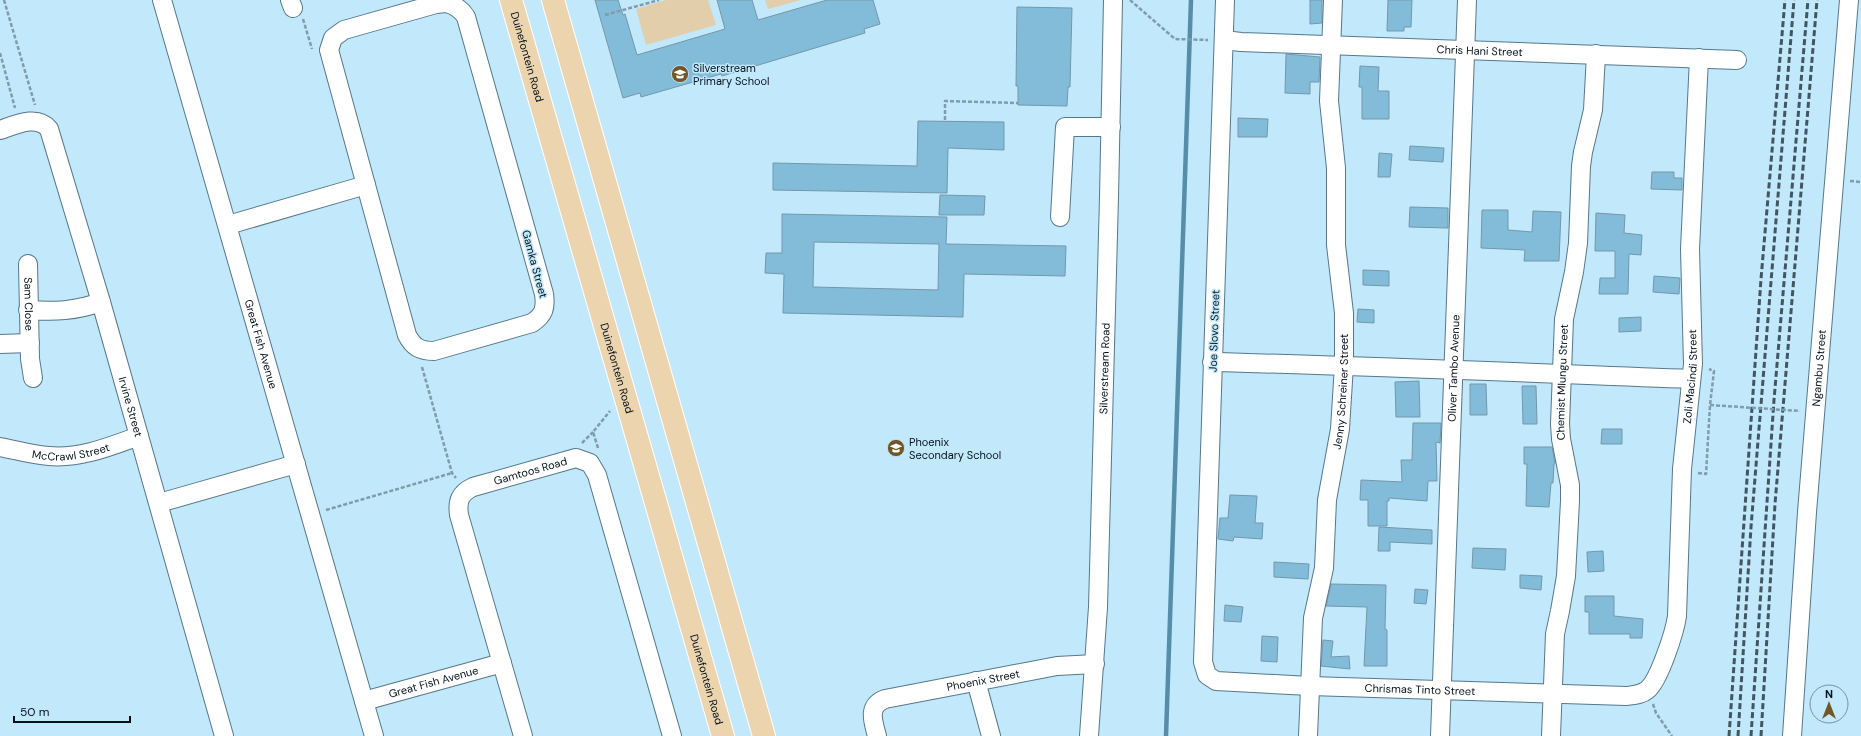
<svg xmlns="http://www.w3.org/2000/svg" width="1861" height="736" font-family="'DM Sans',sans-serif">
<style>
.green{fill:#e3ceac}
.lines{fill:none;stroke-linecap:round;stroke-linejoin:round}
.stream{stroke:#568da8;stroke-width:4.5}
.building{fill:#83bcd8;stroke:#7497aa;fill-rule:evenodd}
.minor-casing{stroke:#55788a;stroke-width:20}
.major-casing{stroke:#fff;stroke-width:24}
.path{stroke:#7f9cab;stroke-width:2.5;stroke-dasharray:4 2;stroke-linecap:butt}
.minor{stroke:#fff;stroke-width:18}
.major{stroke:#ecd4af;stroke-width:22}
.rail{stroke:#415661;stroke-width:3;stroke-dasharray:6 3;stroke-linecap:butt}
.path-bridge{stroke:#7f9cab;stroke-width:2.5;stroke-dasharray:4 2;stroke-linecap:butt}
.labels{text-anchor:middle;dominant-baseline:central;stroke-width:3;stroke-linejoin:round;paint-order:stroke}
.street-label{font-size:11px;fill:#051219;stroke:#c2e8fc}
.poi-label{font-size:11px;fill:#051219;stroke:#c2e8fc;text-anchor:start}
</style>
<rect width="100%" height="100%" fill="#c2e8fc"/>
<g class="green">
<polygon points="666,0 708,0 716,25 646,45 636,9"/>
<polygon points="765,0 801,0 768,9"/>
</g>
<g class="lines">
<polyline class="stream" points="1166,736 1191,0"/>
</g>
<g class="building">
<polygon points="595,0 618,0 623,15 625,14 637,55 725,29 717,0 752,0 758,20 827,0 873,0 880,24 864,29 865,33 722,76 721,74 641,97 640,93 623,98"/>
<polygon points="1310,0 1322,0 1322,23 1310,24"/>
<polygon points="1388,0 1412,0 1411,27 1404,27 1404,31 1387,31"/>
<polygon points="1017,7 1072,8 1070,87 1068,87 1067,106 1018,105 1018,86 1016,86"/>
<polygon points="1286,54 1320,57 1319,82 1310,82 1310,94 1285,93"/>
<polygon points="1360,66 1379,67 1378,91 1389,91 1389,119 1362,119 1362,87 1359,87"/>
<polygon points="1238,118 1268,119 1267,137 1238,137"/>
<polygon points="918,121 1004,122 1004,150 948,148 947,193 773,190 773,163 917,166"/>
<polygon points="1410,146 1444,148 1443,162 1409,160"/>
<polygon points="1379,153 1392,154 1390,177 1378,177"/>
<polygon points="1652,172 1674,172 1674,178 1682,178 1682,190 1651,189"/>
<polygon points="940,195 985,196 984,215 939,215"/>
<polygon points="1410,207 1448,208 1448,228 1409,227"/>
<polygon points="1482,210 1508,210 1508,230 1532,232 1533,211 1561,212 1559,261 1524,261 1525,250 1481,248"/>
<polygon points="1596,213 1625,215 1624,233 1642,235 1641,255 1629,254 1628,294 1599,294 1600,278 1615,278 1615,251 1595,251"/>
<path d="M782,214L947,217L946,244L1066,246L1065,276L964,274L963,317L783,313L784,274L765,273L766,253H782ZM814,242L939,244L938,290L813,287Z"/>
<polygon points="1363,270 1389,271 1389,286 1363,285"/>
<polygon points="1654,276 1680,278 1679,294 1653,292"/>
<polygon points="1358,309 1374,310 1374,323 1357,322"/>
<polygon points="1641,317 1641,331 1619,332 1619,318"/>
<polygon points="1419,381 1420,417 1396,417 1395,382"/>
<polygon points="1470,384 1486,384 1487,415 1470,415"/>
<polygon points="1522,386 1536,386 1537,424 1523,424"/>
<polygon points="1413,423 1441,423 1440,443 1436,442 1437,481 1428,481 1427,501 1389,498 1389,501 1387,501 1387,526 1368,526 1368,500 1360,500 1361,480 1402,482 1401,460 1412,460"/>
<polygon points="1602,429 1622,429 1622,444 1601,444"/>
<polygon points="1524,447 1552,447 1555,464 1554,464 1553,483 1551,483 1549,507 1526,506 1527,464 1524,464"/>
<polygon points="1230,495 1257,496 1255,523 1263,523 1262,539 1234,537 1233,541 1218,539 1220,518 1228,518"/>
<polygon points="1379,527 1432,530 1432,544 1390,542 1390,551 1378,551"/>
<polygon points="1473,548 1506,549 1505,570 1472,568"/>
<polygon points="1603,551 1604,571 1588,572 1587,552"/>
<polygon points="1274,562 1309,564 1308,579 1274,577"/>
<polygon points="1520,575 1542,576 1541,590 1520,588"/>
<polygon points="1331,584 1386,585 1385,629 1387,630 1387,666 1364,666 1367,607 1326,606"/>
<polygon points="1415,589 1428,590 1426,604 1414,603"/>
<polygon points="1585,596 1614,596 1614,616 1643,619 1642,638 1630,638 1630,634 1589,634 1589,612 1585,612"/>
<polygon points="1225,605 1243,607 1241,622 1224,621"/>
<polygon points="1262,636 1278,637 1277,662 1261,661"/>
<polygon points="1323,640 1333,641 1331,657 1349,656 1350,669 1321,666"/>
</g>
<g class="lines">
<defs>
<g id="minor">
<path id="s1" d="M162,0L374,736"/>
<polyline points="290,0 293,8"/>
<path id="s2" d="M1225,0L1203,662L1207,675L1216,681L1310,686L1626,696C1634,695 1641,695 1647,690C1659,681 1675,631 1677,616L1682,469L1693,364L1690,249L1699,58"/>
<path d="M446,3C455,5 461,9 466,17L544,294C546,308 544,315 532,323L434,351C420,351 413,347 407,335L329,50L333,38L344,30L436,4Z"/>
<path id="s3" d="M1224,40L1241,42L1737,60"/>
<path id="s4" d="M0,130C15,125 37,114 49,129L101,302L224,736"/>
<polyline points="1060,217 1065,127 1111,127"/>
<polyline points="228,225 366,185"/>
<path id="s5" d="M28,264L30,359L33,378"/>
<path d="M28,310C55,312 75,311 101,302"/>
<polyline points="0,344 30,343"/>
<path d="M1212,362C1372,366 1532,373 1691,379"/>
<path id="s6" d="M0,447C16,450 32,455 49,456C80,459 111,446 139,436"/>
<polyline points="159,503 296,464"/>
<polyline points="976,681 991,736"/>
<path id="s7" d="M364,701L502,663"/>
<path id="s8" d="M523,736L459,515C457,501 460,493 473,487L576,458L590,463L597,475L672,736"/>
<path id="s9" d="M877,736C873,721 867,706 885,699L1057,666L1095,664"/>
<path id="s10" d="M1089,736L1098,607L1109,197L1113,0"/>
<path id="s11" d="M1308,736L1313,618L1324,568L1327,500L1340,429L1344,365V313L1336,245V168L1329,101L1333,0"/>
<path id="s12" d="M1440,736L1467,0"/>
<path id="s13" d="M1551,736L1555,634L1560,611L1566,576L1570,501V485L1561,439L1560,424L1564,319L1574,272L1578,243L1581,166L1583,152L1593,110L1596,54"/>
<path id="s14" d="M1792,736L1807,512L1849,0"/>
</g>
<g id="major">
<path id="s15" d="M511,0L723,736"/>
<polyline points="553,0 764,736"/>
</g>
</defs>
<use href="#minor" class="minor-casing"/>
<use href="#major" class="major-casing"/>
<g class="path">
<polyline points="4,0 35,105"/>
<polyline points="1130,0 1175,39 1208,40"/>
<polyline points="605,15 659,0"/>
<polyline points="303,19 312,49"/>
<polyline points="0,53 15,108"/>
<polyline points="945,120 945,101 1018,103"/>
<polyline points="1850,181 1861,182"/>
<polyline points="422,367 452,473 456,478"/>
<polyline points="582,443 593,432"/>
<polyline points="598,448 593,432 610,411"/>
<polyline points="1698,473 1706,474 1710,405 1714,371 1709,369"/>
<polyline points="326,510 452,473"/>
<polyline points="1653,704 1656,713 1672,736"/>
</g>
<use href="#minor" class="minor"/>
<use href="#major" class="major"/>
<g class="rail">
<polyline points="1729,736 1761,279 1785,0"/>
<polyline points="1738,736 1751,527 1794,0"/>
<polyline points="1751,736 1774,400 1808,0"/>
<polyline points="1761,736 1775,504 1817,0"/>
</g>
<polyline class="path-bridge" points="1710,405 1800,411"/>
</g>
<defs>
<symbol id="school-disc" viewBox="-11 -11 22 22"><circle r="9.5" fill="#715629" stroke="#c2e8fc"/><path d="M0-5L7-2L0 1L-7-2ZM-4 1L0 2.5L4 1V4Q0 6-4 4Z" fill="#fff"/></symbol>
</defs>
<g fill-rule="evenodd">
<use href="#school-disc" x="670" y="64" width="20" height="20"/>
<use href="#school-disc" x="886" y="438" width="20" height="20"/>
</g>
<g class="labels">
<g class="street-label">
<text stroke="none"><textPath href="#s3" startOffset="256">Chris Hani Street</textPath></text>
<text stroke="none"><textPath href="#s15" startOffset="59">Duinefontein Road</textPath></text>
<text transform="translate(535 264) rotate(75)">Gamka Street</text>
<text stroke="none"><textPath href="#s5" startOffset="40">Sam Close</textPath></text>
<text transform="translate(1214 331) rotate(-88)">Joe Slovo Street</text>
<text stroke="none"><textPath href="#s1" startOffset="358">Great Fish Avenue</textPath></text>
<text stroke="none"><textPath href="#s15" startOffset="383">Duinefontein Road</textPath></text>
<text stroke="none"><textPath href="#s10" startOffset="368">Silverstream Road</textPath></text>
<text stroke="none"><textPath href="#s12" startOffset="368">Oliver Tambo Avenue</textPath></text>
<text stroke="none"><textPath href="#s14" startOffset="369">Ngambu Street</textPath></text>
<text stroke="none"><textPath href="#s2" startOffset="1440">Zoli Macindi Street</textPath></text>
<text stroke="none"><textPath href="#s13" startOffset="356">Chemist Mlungu Street</textPath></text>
<text stroke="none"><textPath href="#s11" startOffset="347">Jenny Schreiner Street</textPath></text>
<text stroke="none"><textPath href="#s4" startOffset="342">Irvine Street</textPath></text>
<text stroke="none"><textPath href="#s6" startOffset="72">McCrawl Street</textPath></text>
<text stroke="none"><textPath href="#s8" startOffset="324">Gamtoos Road</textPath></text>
<text stroke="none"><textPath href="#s15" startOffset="707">Duinefontein Road</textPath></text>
<text stroke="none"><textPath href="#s9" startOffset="143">Phoenix Street</textPath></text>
<text stroke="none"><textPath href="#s7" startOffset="72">Great Fish Avenue</textPath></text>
<text stroke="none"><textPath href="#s2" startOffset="891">Chrismas Tinto Street</textPath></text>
</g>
<g class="poi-label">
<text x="693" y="68">Silverstream<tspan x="693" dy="13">Primary School</tspan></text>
<text x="909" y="442">Phoenix<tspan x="909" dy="13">Secondary School</tspan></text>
</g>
</g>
<g transform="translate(1829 704)"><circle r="19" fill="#c2e8fc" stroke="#7692a1"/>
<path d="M0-3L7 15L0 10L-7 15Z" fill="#715629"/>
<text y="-6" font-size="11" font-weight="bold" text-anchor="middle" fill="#051219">N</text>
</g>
<path d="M14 716v6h116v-6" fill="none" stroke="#051219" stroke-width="2"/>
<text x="20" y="716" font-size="12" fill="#051219" stroke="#c2e8fc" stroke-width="3" paint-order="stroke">50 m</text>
</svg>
